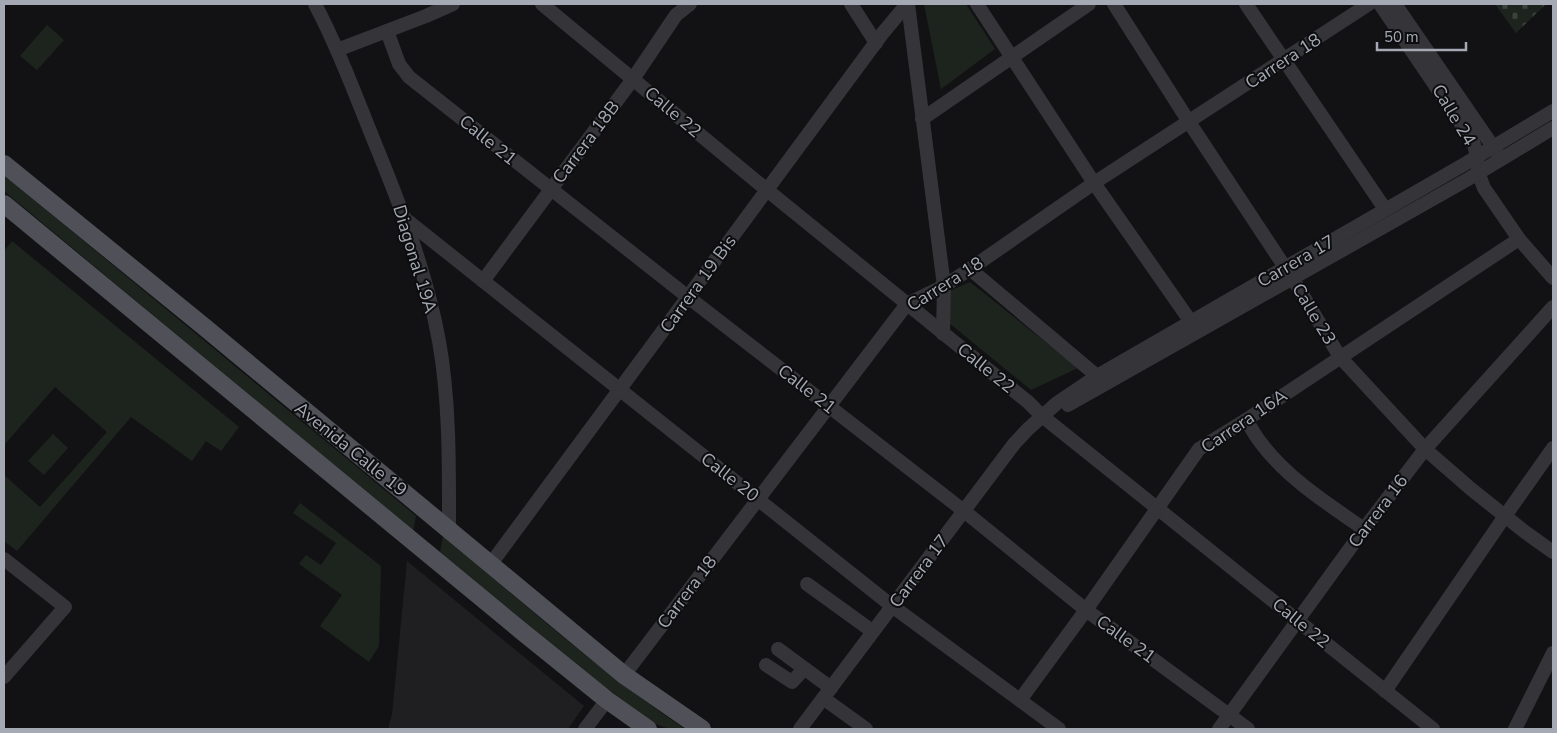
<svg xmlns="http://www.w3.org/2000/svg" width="1557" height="733" font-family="'Nunito Sans',sans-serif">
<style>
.built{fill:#1f1e21}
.green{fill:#1d241e}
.cemetery{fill:url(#cemetery-stones)}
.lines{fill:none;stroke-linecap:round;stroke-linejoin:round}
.minor{stroke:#343439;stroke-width:14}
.major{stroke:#505158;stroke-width:18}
.labels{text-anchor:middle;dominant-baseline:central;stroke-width:4;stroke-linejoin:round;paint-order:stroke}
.street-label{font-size:18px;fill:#a4a9b4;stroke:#0d0d0f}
</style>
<defs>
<pattern id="cemetery-stones" width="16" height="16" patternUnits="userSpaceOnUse" patternTransform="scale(1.25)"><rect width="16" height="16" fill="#1d241e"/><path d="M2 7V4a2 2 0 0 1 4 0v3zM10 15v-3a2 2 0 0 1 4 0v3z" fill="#3b413c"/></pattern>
</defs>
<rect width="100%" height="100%" fill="#121214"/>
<polygon class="built" points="407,561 584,706 568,729 388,729 392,714"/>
<g class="green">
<polygon points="924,4 966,4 995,49 941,89"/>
<polygon points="47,25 64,40 37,70 20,56"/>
<polygon points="4,175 416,516 413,531 4,191"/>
<polygon points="12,241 239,427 221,451 206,441 192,461 131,417 17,551 4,541 4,475 40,507 107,432 55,387 4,445 4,251"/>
<polygon points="970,282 1078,368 1031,390 949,323 950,291"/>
<polygon points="53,434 68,448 44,475 28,461"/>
<polygon points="300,503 381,566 379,646 369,662 320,626 342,595 299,564 306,555 321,565 336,543 293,513"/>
<path d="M443,536C522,602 599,671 685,729H669L653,723L592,677L440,552Z"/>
</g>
<polygon class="cemetery" points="1495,4 1546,4 1516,33"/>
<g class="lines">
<g class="minor">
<path d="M315,4C337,46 354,91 372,136C399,202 426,270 439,341C450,403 449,468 449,530"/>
<polyline points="542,4 767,190 1028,402 1042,416 1433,729"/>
<polyline points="851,4 876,43"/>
<polyline points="908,4 944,286 943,334"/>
<polyline points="977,4 1094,183 1191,322"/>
<polyline points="1114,4 1189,122 1296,284 1340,357 1425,449 1471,489 1525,532 1553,552"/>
<polyline points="1246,4 1385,209"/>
<polyline points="1380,4 1473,141 1477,156 1478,172 1484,188 1519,239 1553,278"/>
<polyline points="1395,4 1498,154"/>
<polyline points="387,31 399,64 409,77 688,297 964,511 1086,610 1248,729"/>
<polyline points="337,50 426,16 453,4"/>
<polyline points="922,119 1089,4"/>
<polyline points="404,218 892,606 1059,729"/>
<polyline points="970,269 1097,376"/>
<polyline points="483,281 633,79 676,15 690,4"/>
<polyline points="1068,405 1470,178 1553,128"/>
<path d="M1246,420C1251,427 1255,436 1261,443C1288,479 1328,504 1364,529"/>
<polyline points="4,559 65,607 4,677"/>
<polyline points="490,565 882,34 907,4"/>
<polyline points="807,584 872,631"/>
<polyline points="778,649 831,688"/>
<polyline points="766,665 792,682 804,669"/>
<polyline points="624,675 907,304 944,286 970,269 1094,183 1369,4"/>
<polyline points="1385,691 1505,516 1553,448"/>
<polyline points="823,698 866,729"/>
<polyline points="1020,700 1086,610 1199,449 1246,420 1519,239"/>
<polyline points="585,729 607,700"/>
<polyline points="800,729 1014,444 1028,429 1057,403 1097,376 1463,165 1553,111"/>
<polyline points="1219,729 1364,529 1425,449 1553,307"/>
<polyline points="1515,729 1553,653"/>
</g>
<g class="major">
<polyline points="4,164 202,325 589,646 624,675 702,729"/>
<polyline points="4,204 524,633 607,700 648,729"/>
</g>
</g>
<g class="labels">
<g class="street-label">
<text transform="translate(1283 61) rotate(-33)">Carrera 18</text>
<text transform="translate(673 112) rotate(40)">Calle 22</text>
<text transform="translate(1454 115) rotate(59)">Calle 24</text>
<text transform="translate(488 140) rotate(39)">Calle 21</text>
<text transform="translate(586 142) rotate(-53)">Carrera 18B</text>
<text transform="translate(415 259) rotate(73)">Diagonal 19A</text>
<text transform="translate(1296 261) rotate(-30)">Carrera 17</text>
<text transform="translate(698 284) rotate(-54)">Carrera 19 Bis</text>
<text transform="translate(945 284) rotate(-32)">Carrera 18</text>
<text transform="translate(1314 314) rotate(59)">Calle 23</text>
<text transform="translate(986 368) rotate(39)">Calle 22</text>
<text transform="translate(807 389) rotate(38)">Calle 21</text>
<text transform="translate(1244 421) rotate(-34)">Carrera 16A</text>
<text transform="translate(351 449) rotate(39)">Avenida Calle 19</text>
<text transform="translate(730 477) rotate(38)">Calle 20</text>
<text transform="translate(1378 511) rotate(-53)">Carrera 16</text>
<text transform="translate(919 571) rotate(-53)">Carrera 17</text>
<text transform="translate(687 592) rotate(-53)">Carrera 18</text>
<text transform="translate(1301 623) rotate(39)">Calle 22</text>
<text transform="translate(1126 639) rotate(36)">Calle 21</text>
</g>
</g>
<rect width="1557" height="733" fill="none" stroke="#a4a9b4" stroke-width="10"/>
<path d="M1377 42v8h89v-8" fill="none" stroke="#a4a9b4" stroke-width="2.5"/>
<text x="1384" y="42" font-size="15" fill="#a4a9b4" stroke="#0d0d0f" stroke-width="4" paint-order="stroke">50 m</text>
</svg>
